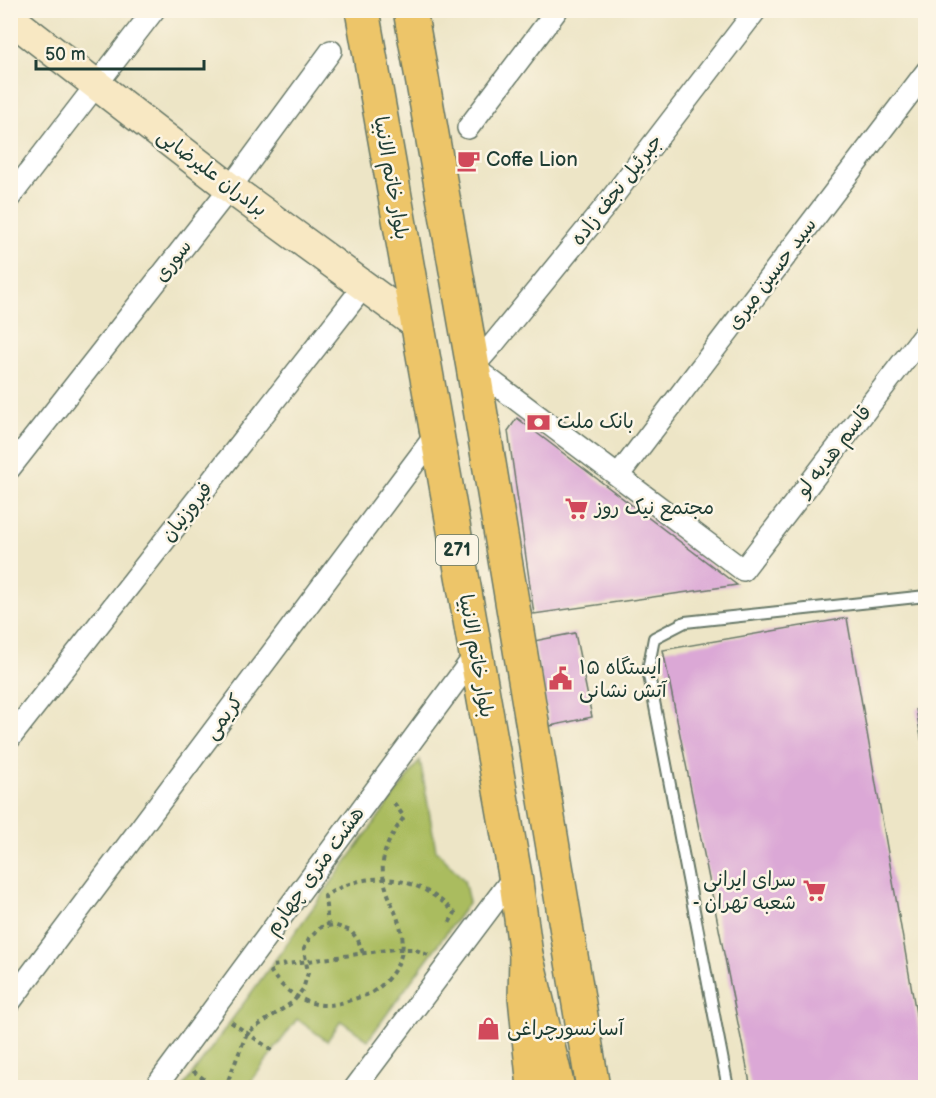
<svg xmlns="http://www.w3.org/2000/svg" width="936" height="1098" font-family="'Balsamiq Sans','Playpen Sans Arabic',sans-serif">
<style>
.green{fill:#aabc5f;stroke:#647c4a;stroke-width:1.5}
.building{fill:#dba8d6}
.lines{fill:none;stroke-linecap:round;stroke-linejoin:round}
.lane-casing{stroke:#677867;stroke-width:14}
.street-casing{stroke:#677867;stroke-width:24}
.secondary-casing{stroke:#677867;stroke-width:33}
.primary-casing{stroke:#677867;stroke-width:36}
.highway-casing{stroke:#677867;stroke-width:36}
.path{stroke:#677867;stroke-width:4;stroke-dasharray:4.5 4.5;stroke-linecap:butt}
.lane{stroke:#fff;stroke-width:10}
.street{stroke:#fff;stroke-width:21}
.secondary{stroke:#f8e8c3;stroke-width:30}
.primary{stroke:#edc569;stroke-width:33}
.highway{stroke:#edc569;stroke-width:33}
.labels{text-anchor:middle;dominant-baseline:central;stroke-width:5;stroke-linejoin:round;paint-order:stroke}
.shield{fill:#fcf5e5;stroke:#617469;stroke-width:1.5}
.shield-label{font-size:18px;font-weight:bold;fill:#1f3d34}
.poi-label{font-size:20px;fill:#1f3d34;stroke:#fcf5e5;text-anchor:start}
.street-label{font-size:20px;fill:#1f3d34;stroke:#fcf5e5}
</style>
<rect width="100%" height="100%" fill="#fcf5e5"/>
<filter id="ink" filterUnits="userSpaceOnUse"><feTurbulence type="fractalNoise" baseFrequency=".0167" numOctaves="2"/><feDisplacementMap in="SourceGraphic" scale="12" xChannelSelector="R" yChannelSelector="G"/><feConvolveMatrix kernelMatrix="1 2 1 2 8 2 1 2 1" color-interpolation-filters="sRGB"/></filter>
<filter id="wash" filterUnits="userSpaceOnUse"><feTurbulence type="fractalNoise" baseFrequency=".008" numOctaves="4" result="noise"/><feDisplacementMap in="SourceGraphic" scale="24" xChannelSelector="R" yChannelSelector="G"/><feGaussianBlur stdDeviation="1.35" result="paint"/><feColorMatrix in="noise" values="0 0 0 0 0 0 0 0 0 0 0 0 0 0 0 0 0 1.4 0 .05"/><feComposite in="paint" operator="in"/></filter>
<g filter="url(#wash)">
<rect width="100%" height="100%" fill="#ede5c6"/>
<polygon class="green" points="420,760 436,850 464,880 469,902 368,1040 341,1021 327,1041 297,1019 247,1087 183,1087"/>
<g id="blocks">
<g class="building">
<polygon points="517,418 737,585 534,614 508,431"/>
<polygon points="847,618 926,1071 926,1088 751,1088 663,650"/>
<polygon points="575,633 592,717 550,726 534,641"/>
<polygon points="926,707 926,754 924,754 916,709"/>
</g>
</g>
</g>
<g filter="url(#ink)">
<use href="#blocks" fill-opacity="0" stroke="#677867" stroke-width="1.5"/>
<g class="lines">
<defs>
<polyline id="lane" points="728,1088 648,670 654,638 685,622 926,596"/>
<g id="street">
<polyline points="756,10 604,208 494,343 473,367 743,570 926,332"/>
<polyline points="468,128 557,10"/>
<polyline points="10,197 154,10"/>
<polyline points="10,468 230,188 331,51"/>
<polyline points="618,476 926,72"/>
<polyline points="10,738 364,286"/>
<polyline points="10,1002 437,433"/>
<polyline points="155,1088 476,654"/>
<polyline points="355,1088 515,875"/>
</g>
<polyline id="secondary" points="10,18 230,188 416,324"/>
<g id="primary">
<polyline points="362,10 515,875 526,955 558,1088"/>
<polyline points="410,10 473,367 593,1088"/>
</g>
<polyline id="highway" points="526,955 525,997 534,1088"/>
</defs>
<use href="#lane" class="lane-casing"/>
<use href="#street" class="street-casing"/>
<use href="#secondary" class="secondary-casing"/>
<use href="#primary" class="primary-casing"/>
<use href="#highway" class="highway-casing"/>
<g class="path">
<path d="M328,926L325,896C369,867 419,876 455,913L448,925"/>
<polyline points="273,966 394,949 414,949 428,955"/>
<path d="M270,970C279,986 297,1000 316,1004C333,1008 350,1000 366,995C377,991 386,982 393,972C421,932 379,902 383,862C385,844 394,832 404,817L392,800"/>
<polyline points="231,1022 273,1051"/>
<polyline points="193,1071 216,1088"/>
<polyline points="225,1088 247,1033 293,1002 303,989 308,973 304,949 309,939 321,927 334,925 351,931 358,940 363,953"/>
</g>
<use href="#lane" class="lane"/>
<use href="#street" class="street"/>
<use href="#secondary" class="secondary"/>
<use href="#primary" class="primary"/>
<use href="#highway" class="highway"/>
</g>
</g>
<defs>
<symbol id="cafe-bare" viewBox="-9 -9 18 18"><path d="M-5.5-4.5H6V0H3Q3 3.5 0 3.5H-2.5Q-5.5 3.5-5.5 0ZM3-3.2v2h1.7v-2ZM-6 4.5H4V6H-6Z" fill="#d1495b" stroke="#fcf5e5" stroke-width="2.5" paint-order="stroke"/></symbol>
<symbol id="bank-bare" viewBox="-9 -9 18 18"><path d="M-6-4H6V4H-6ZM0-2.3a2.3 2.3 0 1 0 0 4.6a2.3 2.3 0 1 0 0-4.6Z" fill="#d1495b" stroke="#fcf5e5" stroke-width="2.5" paint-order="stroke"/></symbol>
<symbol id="supermarket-bare" viewBox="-9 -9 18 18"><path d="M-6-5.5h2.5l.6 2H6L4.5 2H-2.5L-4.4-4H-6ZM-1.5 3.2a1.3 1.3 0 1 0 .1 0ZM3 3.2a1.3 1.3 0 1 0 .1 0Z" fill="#d1495b" stroke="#fcf5e5" stroke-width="2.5" paint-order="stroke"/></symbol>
<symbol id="civic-bare" viewBox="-9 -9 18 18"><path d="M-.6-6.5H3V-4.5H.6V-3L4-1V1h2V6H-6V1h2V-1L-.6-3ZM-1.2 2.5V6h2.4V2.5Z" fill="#d1495b" stroke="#fcf5e5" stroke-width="2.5" paint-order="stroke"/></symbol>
<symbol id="shop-bare" viewBox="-9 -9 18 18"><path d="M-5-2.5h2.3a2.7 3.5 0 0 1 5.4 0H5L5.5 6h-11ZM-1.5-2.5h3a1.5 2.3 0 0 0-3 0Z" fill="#d1495b" stroke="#fcf5e5" stroke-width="2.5" paint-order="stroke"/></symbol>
</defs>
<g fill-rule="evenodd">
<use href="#cafe-bare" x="452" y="144" width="33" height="33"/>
<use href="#bank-bare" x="522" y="406" width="33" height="33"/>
<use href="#supermarket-bare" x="560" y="492" width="33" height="33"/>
<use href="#civic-bare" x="544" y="662" width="33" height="33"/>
<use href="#supermarket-bare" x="798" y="874" width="33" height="33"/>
<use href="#shop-bare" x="472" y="1012" width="33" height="33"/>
</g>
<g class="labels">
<rect class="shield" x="436" y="535" width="42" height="30" rx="4.5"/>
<g class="shield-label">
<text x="457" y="550">271</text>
</g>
<g class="poi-label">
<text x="486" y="160">Coffe Lion</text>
<text x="557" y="422">بانک ملت</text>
<text x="595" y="508">مجتمع نیک‌ روز</text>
<text x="579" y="668">ایستگاه ۱۵<tspan x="579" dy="23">آتش نشانی</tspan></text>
<text x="796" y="880" text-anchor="end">سرای ایرانی<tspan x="796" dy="23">- شعبه تهران</tspan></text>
<text x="507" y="1029">آسانسورچراغی</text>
</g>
<g class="street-label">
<text transform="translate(212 173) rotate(37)">برادران علیرضایی</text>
<text transform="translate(391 178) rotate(80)">بلوار خاتم الانبیا</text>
<text transform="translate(617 190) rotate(-52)">جبرئیل نجف زاده</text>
<text transform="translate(173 261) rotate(-52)">سوری</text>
<text transform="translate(772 274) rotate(-53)">سید حسین میری</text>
<text transform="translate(834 451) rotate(-52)">قاسم هدیه لو</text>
<text transform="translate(187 512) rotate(-52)">فیروزنیان</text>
<text transform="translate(476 656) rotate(80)">بلوار خاتم الانبیا</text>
<text transform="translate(224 717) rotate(-53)">کریمی</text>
<text transform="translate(315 871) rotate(-54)">هشت متری چهارم</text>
</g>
</g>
<rect width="936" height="1098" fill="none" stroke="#fcf5e5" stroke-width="36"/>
<path d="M36 60v9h168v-9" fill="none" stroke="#1f3d34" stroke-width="3"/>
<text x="45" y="60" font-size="18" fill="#1f3d34" stroke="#fcf5e5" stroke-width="4.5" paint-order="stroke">50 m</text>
</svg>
